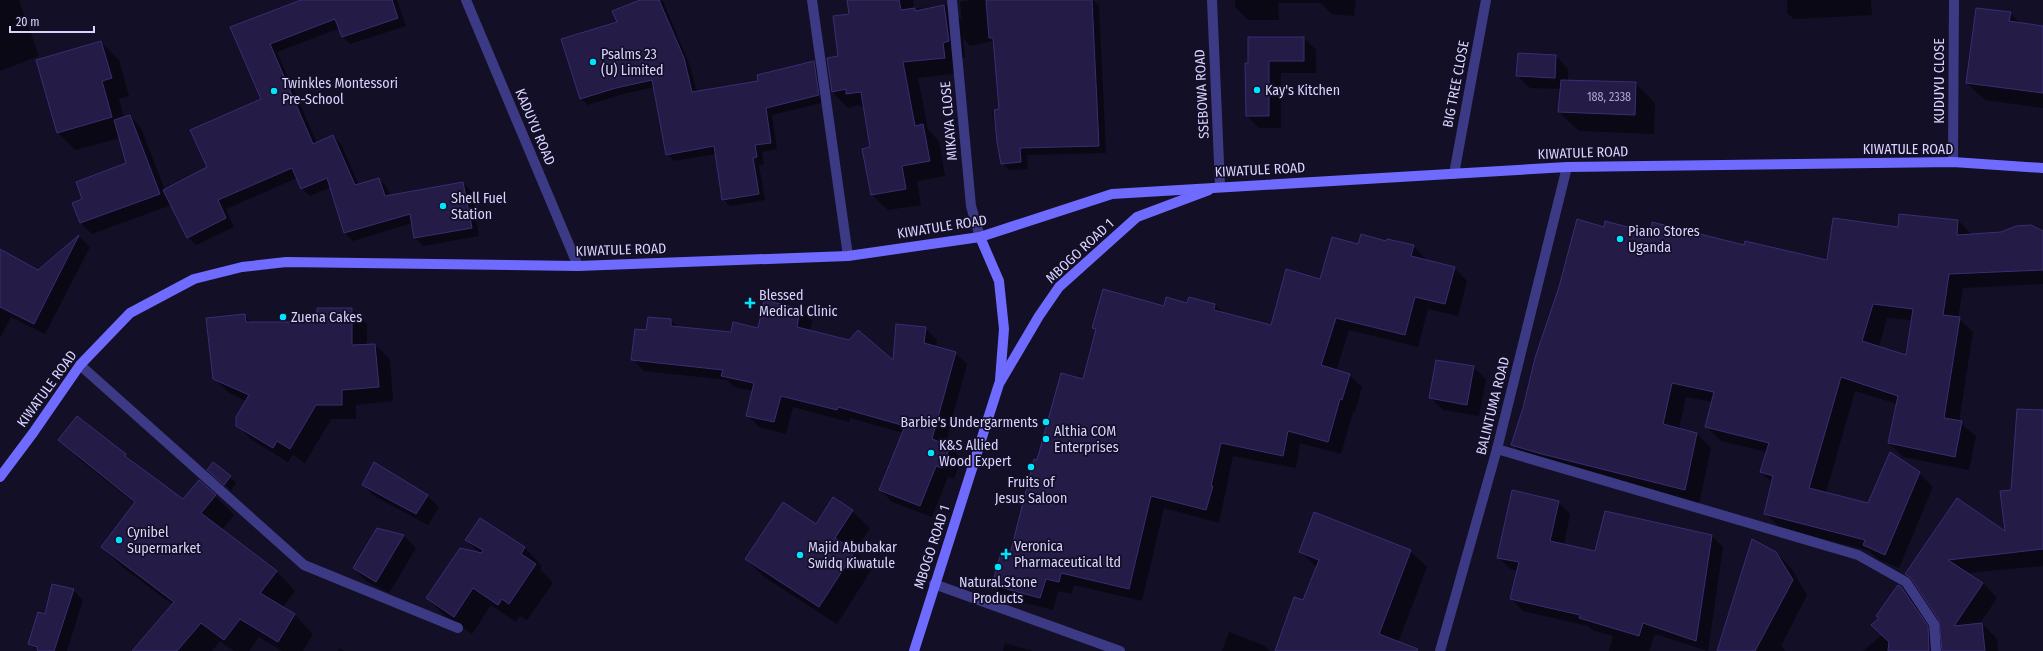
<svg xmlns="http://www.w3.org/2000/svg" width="2043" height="651" font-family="'Fira Sans Condensed',sans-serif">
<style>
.shadow{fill:#0007;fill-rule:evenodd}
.building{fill:#241b47;stroke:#3b2d73;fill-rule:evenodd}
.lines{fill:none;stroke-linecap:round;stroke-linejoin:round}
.minor{stroke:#3d3a85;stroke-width:10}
.secondary{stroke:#6f6bff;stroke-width:10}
.poi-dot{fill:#00e5ff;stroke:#130f26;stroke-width:1.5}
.labels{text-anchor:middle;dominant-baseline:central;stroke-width:3.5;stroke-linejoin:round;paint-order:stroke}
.number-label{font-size:12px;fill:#aca6d1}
.poi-label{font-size:14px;fill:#d9d4ff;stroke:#130f26;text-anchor:start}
.street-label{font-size:14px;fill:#d9d4ff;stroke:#130f26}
</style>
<rect width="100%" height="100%" fill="#130f26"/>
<g class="shadow">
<polygon points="0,0 19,0 39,56 0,71"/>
<polygon points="301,0 397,0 406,26 350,44 342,36 340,28 277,52 317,143 333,136 341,144 359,185 379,179 387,187 390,196 463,183 471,191 479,236 423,246 415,238 412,223 353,241 345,233 331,187 310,196 301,188 297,178 226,209 234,227 196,245 188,237 171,205 92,234 81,223 74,203 84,199 128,163 120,138 75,150 58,133 101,42 119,60 129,96 119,99 124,118 130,116 141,128 165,190 208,167 263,100 231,27"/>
<polygon points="642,0 663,1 690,66 697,92 760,82 814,62 820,69 825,102 772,115 777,149 762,152 764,164 759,165 765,200 730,206 723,199 716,154 674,161 667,154 654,87 623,94 588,105 581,99 618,22"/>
<polygon points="848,0 913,0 914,9 946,5 962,21 960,2 971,0 1093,0 1099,6 1106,153 1027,155 1028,169 1009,170 1002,163 992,111 1000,109 995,43 993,41 970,46 963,38 965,57 958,58 960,73 918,78 928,130 939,141 945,176 917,181 921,205 888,210 872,195 872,148 865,109 859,105 848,108 832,92 839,57 850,15"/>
<polygon points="1235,0 1356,0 1354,16 1332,14 1321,3 1278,3 1279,20 1248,20 1235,7"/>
<polygon points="1787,0 1871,0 1872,15 1794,19 1787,13"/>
<polygon points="2010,13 2021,24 2043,27 2043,108 1985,100 1967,83"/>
<polygon points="1304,38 1316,50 1316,73 1281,73 1281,128 1259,128 1247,116 1246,64"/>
<polygon points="1556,56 1568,69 1568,81 1635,83 1655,103 1654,134 1579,131 1559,112 1561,89 1530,88 1517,75"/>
<path d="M1958,220L1972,235L2043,232V284L1963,288L1958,318L1973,332L1959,422L1976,436L1969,470L1903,457L1889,443L1897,404L1855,391L1826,493L1869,504L1919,473L1933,487L1899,568L1878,559L1869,551L1779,527L1765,513L1773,483L1761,472L1767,452L1721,441L1707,427L1713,402L1686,397L1679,429L1697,434L1711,448L1699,504L1526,458L1512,444L1605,228L1745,246L1828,262L1899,228ZM1887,318L1912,320L1906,356L1879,347Z"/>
<polygon points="80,237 90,247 45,334 11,317 0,338 0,250 38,272"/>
<polygon points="1387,242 1413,246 1426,259 1425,261 1454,268 1467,281 1458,316 1428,309 1418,347 1349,330 1336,371 1349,375 1362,387 1355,412 1353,412 1341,454 1300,443 1296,468 1233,456 1219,523 1164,508 1142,601 1074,585 1071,594 1058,591 1053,610 1006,598 993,585 1010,556 1038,461 1084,380 1097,331 1093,327 1165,307 1188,304 1190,299 1215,305 1223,313 1271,326 1359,246"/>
<polygon points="765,301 800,310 812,321 810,331 893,362 925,328 937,340 936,347 955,353 967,364 945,445 949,446 961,458 954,479 948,477 932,517 892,502 881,490 903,433 850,418 849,422 793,407 786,434 759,427 747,415 753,391 734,387 727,380 644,371 633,359 647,332 671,320 678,327 731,333 759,329"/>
<polygon points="352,309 367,324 367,345 375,345 390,359 393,401 356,405 356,419 331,419 305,463 293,455 288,462 252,440 237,425 246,401 229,393 214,378 244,315 252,323 318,323"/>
<polygon points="1473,367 1486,379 1479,416 1443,410 1431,398"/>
<polygon points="2043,411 2043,566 1967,573 1983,583 1997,598 1979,625 1982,624 1997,639 1998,651 1863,651 1882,635 1880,618 1901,588 1916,603 1942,642 1941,620 1916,584 1906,574 2006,533 2012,491"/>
<polygon points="78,417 183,501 215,496 234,515 222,530 276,571 295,591 282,608 294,614 313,634 303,651 282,651 259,637 249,651 234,651 220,641 212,651 133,651 173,605 121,566 102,547 135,504 79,459 60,440"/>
<polygon points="214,476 230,477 236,483 231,490"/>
<polygon points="363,484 427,496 439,507 428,525 374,496"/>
<polygon points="1558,502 1570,514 1564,545 1596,552 1711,535 1723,547 1708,651 1655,634 1649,651 1609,651 1613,636 1592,630 1588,626 1523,611 1512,599 1518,571 1510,569 1498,557"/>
<polygon points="852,511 870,528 854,552 872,569 837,624 764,577 746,559 816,525"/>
<polygon points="481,519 525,548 542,566 540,569 553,583 527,620 520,616 516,622 491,605 472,634 445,616 427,598 479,553 466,540"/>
<polygon points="377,529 404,536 416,548 389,593 366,581 354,568"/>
<polygon points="1300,551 1410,551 1427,567 1397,645 1403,651 1304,651 1316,567"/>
<polygon points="1775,552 1791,568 1807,595 1781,646 1786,651 1721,651"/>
<polygon points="73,590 83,600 67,651 37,651 29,643 46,616"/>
<polygon points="1229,632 1265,646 1270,651 1222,651"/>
<polygon points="1005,643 1033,651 1003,651"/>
<polygon points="340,648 344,651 338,651"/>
</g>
<g class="building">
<polygon points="301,0 392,0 398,18 342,37 335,19 270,44 313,144 333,135 355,185 379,178 385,196 463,182 472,228 414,238 410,214 344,233 327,178 301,189 292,168 218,200 226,218 187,238 163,190 207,167 190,130 261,99 230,27"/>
<polygon points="640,0 659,0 684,58 692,92 758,81 757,75 814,61 819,95 766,108 771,143 755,145 757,157 753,158 759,194 722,200 714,146 666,155 652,80 616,88 580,99 561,39 617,22 612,11"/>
<polygon points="847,0 899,0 901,10 915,8 915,11 944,5 949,41 943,43 945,58 903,62 915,126 923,124 930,161 902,166 906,189 871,195 862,149 870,147 861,92 846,94 846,89 832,92 827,58 838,56 833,16 849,14"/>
<polygon points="986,0 1092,0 1099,146 1020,148 1021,162 1001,164 997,142 994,110 999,109 993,38 989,38"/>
<polygon points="1976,8 2011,12 2009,21 2043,26 2043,93 1966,83"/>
<polygon points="1248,37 1304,37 1304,61 1269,61 1269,116 1246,116 1245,63 1248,63"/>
<polygon points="101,41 112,78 102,81 112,117 57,133 36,60"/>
<polygon points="1518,53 1556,55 1555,78 1516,76"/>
<polygon points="1561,80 1636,82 1635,115 1558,112"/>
<polygon points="130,115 160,194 80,223 72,203 82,199 76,182 126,163 114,120"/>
<path d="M1899,214L1958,220L1957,235L2001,232L2016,226L2031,225L2043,231V270L1949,274L1943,315L1960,317L1944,418L1962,421L1955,457L1888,443L1898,396L1841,377L1809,488L1868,503L1890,452L1920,472L1885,555L1863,545L1865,540L1764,514L1773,476L1760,472L1769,443L1705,427L1714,392L1672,383L1663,424L1697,433L1685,490L1538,453L1511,445L1523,408L1535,358L1559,287L1577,219L1604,227L1605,221L1650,233L1652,222L1744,245L1745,241L1827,260L1833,218L1898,227ZM1873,304L1913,309L1906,355L1862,341Z"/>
<polygon points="1361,234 1386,241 1387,239 1414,245 1411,256 1455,267 1445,304 1415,297 1405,335 1336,318 1321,365 1350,374 1342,400 1340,399 1328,442 1288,431 1283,456 1221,443 1211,486 1213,486 1206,510 1151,496 1129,589 1061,573 1059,582 1046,579 1040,598 992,585 1001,552 1010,554 1034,459 1037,460 1061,373 1083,379 1096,329 1092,328 1103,289 1164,306 1166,297 1187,303 1189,297 1215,304 1214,310 1271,325 1286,269 1320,279 1332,237 1358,244"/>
<polygon points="79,235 34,324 0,307 0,249 38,270"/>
<polygon points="764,300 800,309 797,327 849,340 858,330 893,360 896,324 926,327 924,343 956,352 932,439 950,446 942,468 936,466 920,506 879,490 905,426 838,407 837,410 781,396 774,422 746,416 754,383 721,376 723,370 631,360 635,329 646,330 648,317 671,319 671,326 731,332 733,322 758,328"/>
<polygon points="317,308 352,308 352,345 375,344 379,387 342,390 342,405 316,405 290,449 277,441 273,448 236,426 236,417 249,395 213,379 206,318 245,314 246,322 317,322"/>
<polygon points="1436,360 1474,366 1467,405 1429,398"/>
<polygon points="2017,409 2043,410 2043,549 1948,560 1983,583 1954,626 1982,623 1985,651 1942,651 1939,620 1911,578 1905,574 1957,498 2005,531 2000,491 2011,490"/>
<polygon points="77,416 126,454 125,456 183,499 199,480 216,495 201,513 277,571 260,593 295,614 278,642 240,619 224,640 201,623 177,651 132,651 174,602 101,547 135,502 58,440"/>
<polygon points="213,462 231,476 224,485 207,470"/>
<polygon points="374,462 428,495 416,514 362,485"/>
<polygon points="1512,490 1559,501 1550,541 1595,551 1605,511 1712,535 1696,641 1643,623 1639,636 1579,618 1580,615 1510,599 1519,562 1497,558"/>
<polygon points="833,497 853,510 835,538 855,551 819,607 745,559 783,502 816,524"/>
<polygon points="1314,512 1411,550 1379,634 1418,649 1417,651 1275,651 1294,597 1303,600 1319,560 1299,552"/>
<polygon points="480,518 525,547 521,554 536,564 509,604 502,599 498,605 473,588 454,617 426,598 460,548 482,553 483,550 465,540"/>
<polygon points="377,528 404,535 376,582 353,568"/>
<polygon points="1752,539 1776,552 1793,580 1755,651 1717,651"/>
<polygon points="52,584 74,589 54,651 39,651 37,650 37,647 28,644 38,612 45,614"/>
<polygon points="1898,585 1901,587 1928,626 1929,651 1888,651 1889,642 1871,625 1879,618 1876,616"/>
</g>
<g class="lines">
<g class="minor">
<polyline points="466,0 578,266"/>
<polyline points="812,0 848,256"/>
<polyline points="952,0 971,206 980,237"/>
<polyline points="1212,0 1220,186"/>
<polyline points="1953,162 1954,0"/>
<polyline points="1454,174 1486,0"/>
<polyline points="80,365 304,565 458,628"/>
<polyline points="1497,449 1858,555 1906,582 1934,624 1936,651"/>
<polyline points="934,584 1120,651"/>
<polyline points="1440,651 1497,449 1567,167"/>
</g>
<g class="secondary">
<polyline points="980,237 999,281 1004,329 1000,380"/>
<polyline points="0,477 33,433 80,365 130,313 194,279 242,267 286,262 578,266 848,256 980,237 1112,194 1567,167 1953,162 2043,168"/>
<polyline points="914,651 999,384 1039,316 1059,287 1137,217 1209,190"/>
</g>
</g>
<g class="poi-dot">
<circle cx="593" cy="62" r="4"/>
<circle cx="1257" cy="90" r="4"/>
<circle cx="274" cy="91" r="4"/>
<circle cx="443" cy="206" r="4"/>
<circle cx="1620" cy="239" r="4"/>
<path d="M748 297h4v4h4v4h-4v4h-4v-4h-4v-4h4z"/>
<circle cx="283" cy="317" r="4"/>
<circle cx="1046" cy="422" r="4"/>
<circle cx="1046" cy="439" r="4"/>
<circle cx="931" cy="453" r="4"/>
<circle cx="1031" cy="467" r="4"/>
<circle cx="119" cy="540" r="4"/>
<path d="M1004 548h4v4h4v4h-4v4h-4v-4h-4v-4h4z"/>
<circle cx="800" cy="555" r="4"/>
<circle cx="998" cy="567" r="4"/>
</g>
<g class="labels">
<g class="number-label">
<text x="1609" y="97">188, 2338</text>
</g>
<g class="poi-label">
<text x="601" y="54">Psalms 23<tspan x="601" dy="16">(U) Limited</tspan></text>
<text x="282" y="83">Twinkles Montessori<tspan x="282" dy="16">Pre-School</tspan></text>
<text x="1265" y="90">Kay's Kitchen</text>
<text x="451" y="198">Shell Fuel<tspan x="451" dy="16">Station</tspan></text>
<text x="1628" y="231">Piano Stores<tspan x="1628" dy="16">Uganda</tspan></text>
<text x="759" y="295">Blessed<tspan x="759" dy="16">Medical Clinic</tspan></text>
<text x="291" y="317">Zuena Cakes</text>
<text x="1038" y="422" text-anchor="end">Barbie's Undergarments</text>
<text x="1054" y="431">Althia COM<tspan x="1054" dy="16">Enterprises</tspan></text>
<text x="939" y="445">K&amp;S Allied<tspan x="939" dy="16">Wood Expert</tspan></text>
<text x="1031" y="482" text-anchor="middle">Fruits of<tspan x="1031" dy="16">Jesus Saloon</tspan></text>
<text x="127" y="532">Cynibel<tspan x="127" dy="16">Supermarket</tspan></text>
<text x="1014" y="546">Veronica<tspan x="1014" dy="16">Pharmaceutical ltd</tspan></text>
<text x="808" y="547">Majid Abubakar<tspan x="808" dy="16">Swidq Kiwatule</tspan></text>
<text x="998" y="582" text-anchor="middle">Natural.Stone<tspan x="998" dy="16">Products</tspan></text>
</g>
<g class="street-label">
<text transform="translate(1939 81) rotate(-90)">KUDUYU CLOSE</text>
<text transform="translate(1456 84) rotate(-79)">BIG TREE CLOSE</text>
<text transform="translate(1202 94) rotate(-93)">SSEBOWA ROAD</text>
<text transform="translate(949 121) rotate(-95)">MIKAYA CLOSE</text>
<text transform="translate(535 127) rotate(67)">KADUYU ROAD</text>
<text x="1908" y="149">KIWATULE ROAD</text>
<text transform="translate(1583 153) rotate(-2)">KIWATULE ROAD</text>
<text transform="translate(1260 170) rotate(-3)">KIWATULE ROAD</text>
<text transform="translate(942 227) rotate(-9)">KIWATULE ROAD</text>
<text transform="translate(621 250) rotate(-2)">KIWATULE ROAD</text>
<text transform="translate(1080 251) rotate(-43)">MBOGO ROAD 1</text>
<text transform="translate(47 389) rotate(-54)">KIWATULE ROAD</text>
<text transform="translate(1493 406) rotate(-76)">BALINTUMA ROAD</text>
<text transform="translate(932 547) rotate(-72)">MBOGO ROAD 1</text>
</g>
</g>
<path d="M10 26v6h84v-6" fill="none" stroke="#d9d4ff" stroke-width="2"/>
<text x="16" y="26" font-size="12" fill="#d9d4ff" stroke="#130f26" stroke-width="3" paint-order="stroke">20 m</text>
</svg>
